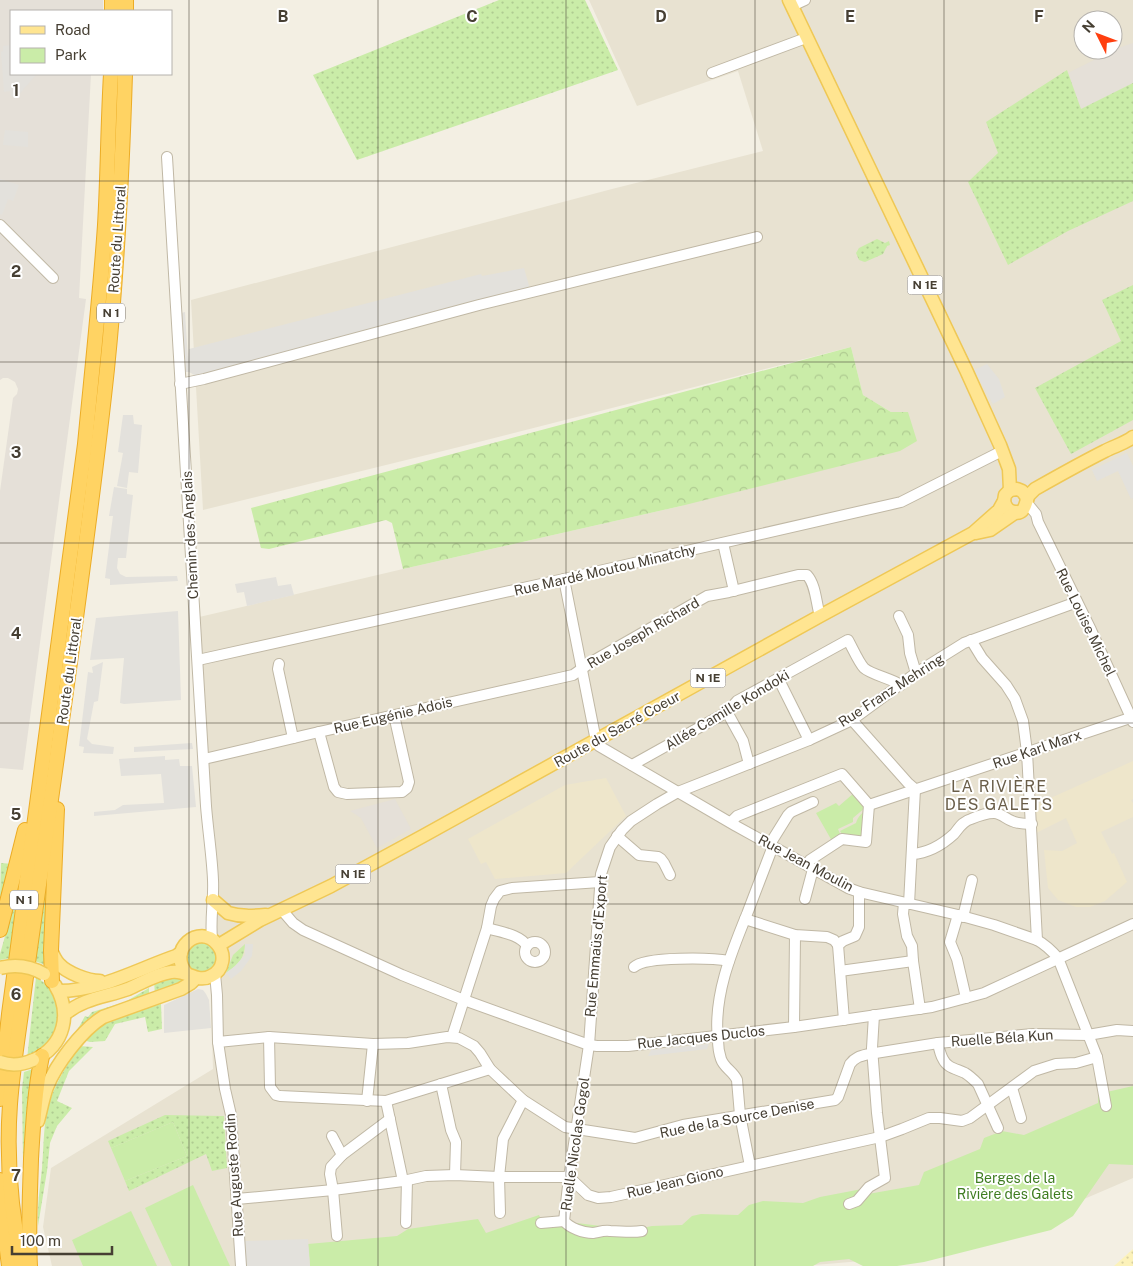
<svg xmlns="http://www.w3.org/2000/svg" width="1133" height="1266" font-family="'Public Sans',sans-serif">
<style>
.residential{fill:#e8e2d1;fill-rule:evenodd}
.industrial{fill:#e5e0d8}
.education{fill:#eee6cb}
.grass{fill:url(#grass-dots)}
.forest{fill:url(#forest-crowns)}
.sand{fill:url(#sand-dots)}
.green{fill:#caeca8}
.parking{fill:#e3e1dc}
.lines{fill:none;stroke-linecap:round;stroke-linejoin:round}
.minor-casing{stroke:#c0b8a5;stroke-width:12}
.major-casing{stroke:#efc856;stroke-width:15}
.highway-casing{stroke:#ecac25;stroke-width:16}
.minor{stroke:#fff;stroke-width:10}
.major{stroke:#ffe591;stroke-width:12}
.highway{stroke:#ffd363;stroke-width:14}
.major-bridge-casing{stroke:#efc856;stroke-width:15;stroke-linecap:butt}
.major-bridge{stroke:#ffe591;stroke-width:12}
.grid{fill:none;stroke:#463f33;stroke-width:1;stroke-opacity:0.55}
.labels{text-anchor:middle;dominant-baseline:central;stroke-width:4;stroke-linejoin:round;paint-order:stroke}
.shield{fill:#fff;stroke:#7e7970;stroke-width:1}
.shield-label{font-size:12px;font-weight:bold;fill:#463f33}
.street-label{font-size:14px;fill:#463f33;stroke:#fff}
.park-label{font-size:14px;fill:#3f7d21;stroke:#fff}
.quarter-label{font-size:16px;letter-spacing:1px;fill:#6a5e49;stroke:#fff}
.grid-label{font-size:16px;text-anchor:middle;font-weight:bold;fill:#463f33;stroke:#fff;stroke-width:4;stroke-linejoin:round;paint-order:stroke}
</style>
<defs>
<pattern id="grass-dots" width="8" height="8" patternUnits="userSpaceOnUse" patternTransform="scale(1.25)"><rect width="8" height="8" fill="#caeca8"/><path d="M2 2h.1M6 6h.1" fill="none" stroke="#afcb91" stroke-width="1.8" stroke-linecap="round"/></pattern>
<pattern id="forest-crowns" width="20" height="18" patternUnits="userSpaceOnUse" patternTransform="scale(1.25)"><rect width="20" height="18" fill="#caeca8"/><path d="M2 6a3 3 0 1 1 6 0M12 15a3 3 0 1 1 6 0" fill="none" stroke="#afcb91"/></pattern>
<pattern id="sand-dots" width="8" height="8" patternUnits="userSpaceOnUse" patternTransform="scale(1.25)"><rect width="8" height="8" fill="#fcf2ba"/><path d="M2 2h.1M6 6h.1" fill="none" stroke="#d9d1a0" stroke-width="1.8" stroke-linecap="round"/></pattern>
</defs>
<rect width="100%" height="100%" fill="#f3efe3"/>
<path class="residential" d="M589,0H1133V1178L958,1253L802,1266H52L43,1227L51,1168L213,1069L210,970L211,912L195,618L403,569L681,506L891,412L863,395L851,347L459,447L203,510L191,300L612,189L763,151L738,71L637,106ZM1083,20H1113V50H1083Z"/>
<g class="industrial">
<polygon points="0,0 103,0 103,11 11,11 11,74 91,74 79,298 86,299 23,770 0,768 0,491 13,398 17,394 18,389 15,382 8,378 3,378 0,380"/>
<polygon points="1133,43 1133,83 1081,109 1068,73 1118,48"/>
<polygon points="395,799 411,829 377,848 361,818 350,811"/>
</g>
<g class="education">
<polygon points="1133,761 1133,799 1131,800 1133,803 1133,817 1101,832 1112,854 1114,853 1127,882 1105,901 1090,907 1076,907 1058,900 1048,888 1044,850 1062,851 1077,843 1066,818 1036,833 1035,805"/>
<polygon points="606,778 626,816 566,873 495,879 486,862 481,864 468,839 565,785"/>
</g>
<g class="grass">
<polygon points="499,0 585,0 618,70 357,160 313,75"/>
<polygon points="1067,70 1081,109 1133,83 1133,201 1068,231 1008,265 968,182 998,153 986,122"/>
<polygon points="877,239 885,243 889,241 890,245 887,246 883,254 865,262 859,260 856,253 859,248"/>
<polygon points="1133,285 1133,420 1071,454 1035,388 1121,341 1102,300"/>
<polygon points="49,859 48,966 35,961"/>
<polygon points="1,863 13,864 6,884 0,897"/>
<polygon points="23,863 10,958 0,960 0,954 11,915 10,913"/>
<path d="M199,943C213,943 216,951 217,963L206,974L191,971C189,968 187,966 186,963C183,954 191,945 199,943Z"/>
<path d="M245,944C244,959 239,964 226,973L233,955Z"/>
<polygon points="166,975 191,979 155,996 154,980"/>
<path d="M36,977C56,989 64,1007 56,1030C54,1035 52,1039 49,1043C44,1050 34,1054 27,1059Z"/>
<polygon points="149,988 149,998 74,1036 85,1016 88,1017 92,1012 125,1002"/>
<polygon points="150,1003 151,1007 161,1004 162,1029 148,1032 145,1017 115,1024 105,1041 90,1042 83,1040 98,1024"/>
<path d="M79,1046L93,1047L69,1071L57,1101L72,1108L57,1126L50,1143L47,1171L38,1226C37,1206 40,1188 42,1168C44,1146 43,1121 50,1100C57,1081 68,1063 79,1046Z"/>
<polygon points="36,1068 27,1158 23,1160 22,1089 24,1072"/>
<polygon points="165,1115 224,1116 227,1168 212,1171 206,1154 129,1191 125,1181 187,1156 173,1122 111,1148 108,1141"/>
</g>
<polygon class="forest" points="851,347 863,395 891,412 908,412 917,441 900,451 681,506 403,569 392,523 386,520 269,549 261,548 251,508"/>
<polygon class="sand" points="1133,1249 1133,1266 1114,1266"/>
<g class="green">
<polygon points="854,793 866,807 853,818 853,822 838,829 841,836 832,841 816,813 836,803 839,806"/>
<path d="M868,808L866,831L860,839L844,837L840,831L856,823C858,816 863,812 868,808Z"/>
<polygon points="1133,1086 1133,1165 1109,1164 1073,1216 1051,1230 924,1262 897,1266 863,1266 849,1259 820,1262 813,1266 310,1266 308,1244 397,1236 408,1229 478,1219 486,1233 539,1215 544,1225 577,1223 632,1230 652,1226 682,1225 692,1216 701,1214 738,1215 749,1205 763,1201 803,1203 820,1197 862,1189 868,1194 919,1185 924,1172 980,1149 984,1138 1002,1131 1024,1135 1098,1103 1098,1094"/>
<polygon points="173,1122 187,1156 125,1181 111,1148"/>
<polygon points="193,1185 230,1266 172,1266 145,1208"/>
<polygon points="131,1211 157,1266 83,1266 72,1240"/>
</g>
<g class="parking">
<polygon points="11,45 11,74 37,74 15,99 11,96 10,91 4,92 1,52 3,51 3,46"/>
<polygon points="5,130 28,132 28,147 3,145"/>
<polygon points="0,179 19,185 13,201 8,199 2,215 0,214"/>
<polygon points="524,268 530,289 449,307 384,328 198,377 189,372 180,372 177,314 185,312 188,359 189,349 481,274 482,276"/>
<polygon points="987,364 999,379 1005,397 993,404 974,370"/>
<polygon points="123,415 133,415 134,424 142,425 138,473 129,472 127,488 117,486 123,453 118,452"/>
<polygon points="1127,453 1133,466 1133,498 1131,499 1118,471 1097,481 1092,470"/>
<polygon points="114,487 127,489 127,494 133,495 126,558 118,558 117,568 120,574 126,577 177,576 178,581 110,585 110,579 105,578 113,516 109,516"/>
<polygon points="276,577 278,586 291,584 294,595 247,606 244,592 237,593 235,584"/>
<polygon points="178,611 181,700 124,704 120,703 124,658 90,660 96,618"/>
<polygon points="103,662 98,701 94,702 87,739 92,744 114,747 113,754 83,753 84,747 79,746 88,672 93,673 92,667"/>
<polygon points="192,743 193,749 134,752 134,747"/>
<polygon points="165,756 165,760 179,759 180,766 192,766 196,807 94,816 94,812 115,810 123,805 164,803 161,774 121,776 119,759"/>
<polygon points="245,944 253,944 252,956 241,971 231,979 226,973 235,966 245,955"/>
<polygon points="198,989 203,990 206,994 209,1000 211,1028 164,1033 164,1005"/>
<polygon points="709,1044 707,1049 648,1056 651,1050"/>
<polygon points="308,1239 310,1266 246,1266 244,1241"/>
</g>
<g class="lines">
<defs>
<g id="minor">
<polyline points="792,6 805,0"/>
<polyline points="712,73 806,38"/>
<path d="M167,157L206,806C208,831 212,856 213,880C214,900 210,918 212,939"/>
<polyline points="0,225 53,278"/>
<polyline points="180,384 204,379 479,305 757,237"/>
<polyline points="1027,503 1036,514 1038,522 1091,630 1133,722"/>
<polyline points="723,543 734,591"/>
<path d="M564,579L596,741L599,746L736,826L848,888L859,892L958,915L994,925L1037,940C1046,945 1052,951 1058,958L1097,1057L1106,1106"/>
<polyline points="899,616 908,635 910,653 916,673"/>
<polyline points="971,640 982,658 1006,685 1015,699 1023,721 1027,752 1037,940"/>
<polyline points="198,660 564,579 901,502 1002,451"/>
<polyline points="279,664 278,669 293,738"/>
<polyline points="778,678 809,740"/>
<polyline points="727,712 743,741 749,764"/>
<polyline points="852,720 908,783 915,789 909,904"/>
<polyline points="319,732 334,787 338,792 347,794 402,792 407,788 409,782 394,715"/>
<path d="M204,759L319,732L573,675L593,661L707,596L729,592L798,575H807C816,585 816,603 820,616"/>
<path d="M632,765L727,712L737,701L848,640C852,647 859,663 864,668C870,674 892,679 901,685"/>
<polyline points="869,805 1130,718"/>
<polyline points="731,822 737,816 842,774 869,805 866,842 842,839 810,860 807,865"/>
<polyline points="617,836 639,855 658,857 661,859 664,863 670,875"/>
<polyline points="770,844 788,815 791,812 813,802"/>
<path d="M912,854C928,853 942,845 954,834C959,828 963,821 971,819C978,816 987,813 994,813C1001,813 1006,819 1012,821C1018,824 1025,824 1032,824"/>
<polyline points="805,899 813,869"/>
<polyline points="904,903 903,914 907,936 912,946 913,961 920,1009"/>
<polyline points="281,909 293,923 303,930 402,975 464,1000 589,1045 597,1046 628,1046 794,1027 932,1007 984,993 1133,924"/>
<polyline points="958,915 950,942 957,959 966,998"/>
<polyline points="963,917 972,880"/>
<polyline points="745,919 795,935 827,937 834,940 838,945"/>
<path d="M487,928C499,932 520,934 527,946"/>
<circle cx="535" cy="952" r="10"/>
<polyline points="838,945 844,1020"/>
<polyline points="838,945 843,941 855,936 859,927 859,892"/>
<path d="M634,967C645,956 713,958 729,961"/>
<polyline points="840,971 913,961"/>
<polyline points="215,974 217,995 218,1042 225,1089 231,1115 241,1266"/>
<polyline points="794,1027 795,935"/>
<polyline points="269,1037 270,1087 276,1095 280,1096 386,1101 490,1069"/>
<polyline points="452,1037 487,928 491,906 494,899 500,891 512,888 600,882"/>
<path d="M218,1042L269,1037L373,1044L408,1043L447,1037L459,1038L474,1046L480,1053L490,1069L523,1100L565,1127L577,1129L635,1138L683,1125L835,1100L838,1097L850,1064C855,1057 861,1056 869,1054L938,1043L1033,1034L1088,1035L1117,1030L1133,1031"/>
<path d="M938,1043C939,1048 940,1054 943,1059C947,1068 957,1069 965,1073C970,1076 974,1080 978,1084L998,1128"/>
<polyline points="441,1084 451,1130 456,1142 455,1175"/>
<polyline points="1012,1088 1021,1118"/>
<polyline points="367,1101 373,1044"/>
<polyline points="386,1101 403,1181"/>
<polyline points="332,1136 342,1155"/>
<path d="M750,1166L740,1115L737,1080C733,1071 724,1068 721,1059C719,1053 718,1046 718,1040C713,997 731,953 747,914C756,891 764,869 773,846"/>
<polyline points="237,1199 333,1190 403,1181 426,1176 455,1175 499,1177 569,1177 588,1195 598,1198 611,1197 880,1137 902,1129 929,1118 940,1118 962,1121 970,1118 1034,1071 1056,1064 1076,1063 1097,1057"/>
<polyline points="849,1204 857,1201 869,1187 885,1178 877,1113 872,1048 874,1015"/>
<polyline points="500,1213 499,1177 503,1139 523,1100"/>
<polyline points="406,1223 407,1180"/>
<polyline points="541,1223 564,1221"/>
<path d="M642,1231C631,1233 621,1231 610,1231C604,1230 599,1232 593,1233C583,1233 570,1228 564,1221L569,1177L589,1045L601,874L610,847L622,830L631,821L657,804L678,792L809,740L852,720L916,673L964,643L1077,602"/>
<polyline points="337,1236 333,1190 330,1174 331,1167 342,1155 390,1119"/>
</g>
<g id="major">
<polyline points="789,0 966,370 1000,445 1009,469 1010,490"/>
<path d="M1004,501C1005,505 1006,509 1011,511C1026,518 1025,501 1029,495C1031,493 1033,491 1035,489C1058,476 1081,463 1105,451C1114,446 1124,444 1133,437"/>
<polyline points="976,533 990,530 1016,512"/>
<path d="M213,900L228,913C241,917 253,916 266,915"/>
<polyline points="219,945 260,920 331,886 423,836 820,616 973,533 999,510 1004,501 1005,495 1010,490 1017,489 1022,491 1026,496 1027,500"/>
<path d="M51,950C53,955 55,960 59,964C67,973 88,981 100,981"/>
<path d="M59,991C100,991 138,969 176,956L181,953"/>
<path d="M65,1014C84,998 106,997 128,989C142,983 156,974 171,972C186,969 197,984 211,976C224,970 226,954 217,944C200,923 166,949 187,974"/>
<path d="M34,1060C65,1045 72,1013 55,985"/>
<path d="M38,1121C41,1110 43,1098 47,1087C56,1064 82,1030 103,1017L181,989L191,983L196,978"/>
</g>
<g id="highway">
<polyline points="126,0 126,11"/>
<polyline points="112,11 112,0"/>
<polyline points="0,930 25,830"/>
<polyline points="52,981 51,950 57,809"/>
<path d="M0,1099L9,1014L85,444C92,371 100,298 105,225C108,175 108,124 111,74"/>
<polyline points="0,1180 6,1242 9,1266"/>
<path d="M22,1266C11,1213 6,1159 10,1104C13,1064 20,1024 25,984C35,911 46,837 56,764C74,632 93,501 107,369C117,271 122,172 125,74"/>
<path d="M30,1266C28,1230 30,1195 31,1159C33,1124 35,1089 42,1056"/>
</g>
</defs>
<use href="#minor" class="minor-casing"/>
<use href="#major" class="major-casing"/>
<use href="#highway" class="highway-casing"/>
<use href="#minor" class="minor"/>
<use href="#major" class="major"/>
<use href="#highway" class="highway"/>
<defs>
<g id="major-bridge">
<path d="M0,968C16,964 30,966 44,974"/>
<path d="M0,1062C11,1066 22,1065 33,1060"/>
</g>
</defs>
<use href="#major-bridge" class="major-bridge-casing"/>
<use href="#major-bridge" class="major-bridge"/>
</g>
<path class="grid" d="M189,0V1266M378,0V1266M566,0V1266M755,0V1266M944,0V1266M0,181H1133M0,362H1133M0,543H1133M0,723H1133M0,904H1133M0,1085H1133"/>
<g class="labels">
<g class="shield">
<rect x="907.5" y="275.5" width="35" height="19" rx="4"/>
<rect x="97" y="303.5" width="28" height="19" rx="4"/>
<rect x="690.5" y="668.5" width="35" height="19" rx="4"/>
<rect x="335.5" y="864.5" width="35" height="19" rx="4"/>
<rect x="10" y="890.5" width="28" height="19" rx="4"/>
</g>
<g class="shield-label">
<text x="925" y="285">N 1E</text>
<text x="111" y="313">N 1</text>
<text x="708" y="678">N 1E</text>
<text x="353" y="874">N 1E</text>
<text x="24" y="900">N 1</text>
</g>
<g class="street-label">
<text transform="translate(117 239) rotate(-86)">Route du Littoral</text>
<text transform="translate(190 535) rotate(-93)">Chemin des Anglais</text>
<text transform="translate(605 570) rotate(-13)">Rue Mardé Moutou Minatchy</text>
<text transform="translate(1086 622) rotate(64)">Rue Louise Michel</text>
<text transform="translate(643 633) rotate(-30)">Rue Joseph Richard</text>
<text transform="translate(69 671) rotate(-82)">Route du Littoral</text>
<text transform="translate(891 690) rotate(-33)">Rue Franz Mehring</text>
<text transform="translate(727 710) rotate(-31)">Allée Camille Kondoki</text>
<text transform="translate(393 715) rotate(-13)">Rue Eugénie Adois</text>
<text transform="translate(617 729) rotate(-29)">Route du Sacré Coeur</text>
<text transform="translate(1037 749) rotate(-19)">Rue Karl Marx</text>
<text transform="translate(806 863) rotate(28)">Rue Jean Moulin</text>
<text transform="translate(596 946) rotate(-85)">Rue Emmaüs d'Export</text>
<text transform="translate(701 1037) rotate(-6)">Rue Jacques Duclos</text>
<text transform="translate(1002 1038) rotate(-4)">Ruelle Béla Kun</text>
<text transform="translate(737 1118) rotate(-11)">Rue de la Source Denise</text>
<text transform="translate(575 1144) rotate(-82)">Ruelle Nicolas Gogol</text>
<text transform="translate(234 1175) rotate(-94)">Rue Auguste Rodin</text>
<text transform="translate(675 1182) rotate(-13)">Rue Jean Giono</text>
</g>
<g class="park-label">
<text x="1015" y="1178">Berges de la<tspan x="1015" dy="16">Rivière des Galets</tspan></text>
</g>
<g class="quarter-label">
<text x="999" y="786">LA RIVIÈRE<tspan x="999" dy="18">DES GALETS</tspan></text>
</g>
</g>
<g class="grid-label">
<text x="283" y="22">B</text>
<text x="472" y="22">C</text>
<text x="661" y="22">D</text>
<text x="850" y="22">E</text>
<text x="1039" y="22">F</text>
<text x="16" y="96">1</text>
<text x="16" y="277">2</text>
<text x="16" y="458">3</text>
<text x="16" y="639">4</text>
<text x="16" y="820">5</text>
<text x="16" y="1000">6</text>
<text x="16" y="1181">7</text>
</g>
<rect x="10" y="10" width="162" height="65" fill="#ffffff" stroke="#b5b2ad"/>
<rect x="20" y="26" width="25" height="8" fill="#ffe591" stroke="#b5b2ad"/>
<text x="55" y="35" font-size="15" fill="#463f33">Road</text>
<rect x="20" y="48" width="25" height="15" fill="#caeca8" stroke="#b5b2ad"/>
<text x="55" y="60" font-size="15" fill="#463f33">Park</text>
<g transform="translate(1098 35) rotate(312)"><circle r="24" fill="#ffffff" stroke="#b5b2ad"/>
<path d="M0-4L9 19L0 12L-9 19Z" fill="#ff3f0f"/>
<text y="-8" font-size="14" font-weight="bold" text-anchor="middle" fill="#463f33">N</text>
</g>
<path d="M12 1246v8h100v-8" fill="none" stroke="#463f33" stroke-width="2.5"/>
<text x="20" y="1246" font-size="15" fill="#463f33" stroke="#ffffff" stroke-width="4" paint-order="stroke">100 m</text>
</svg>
